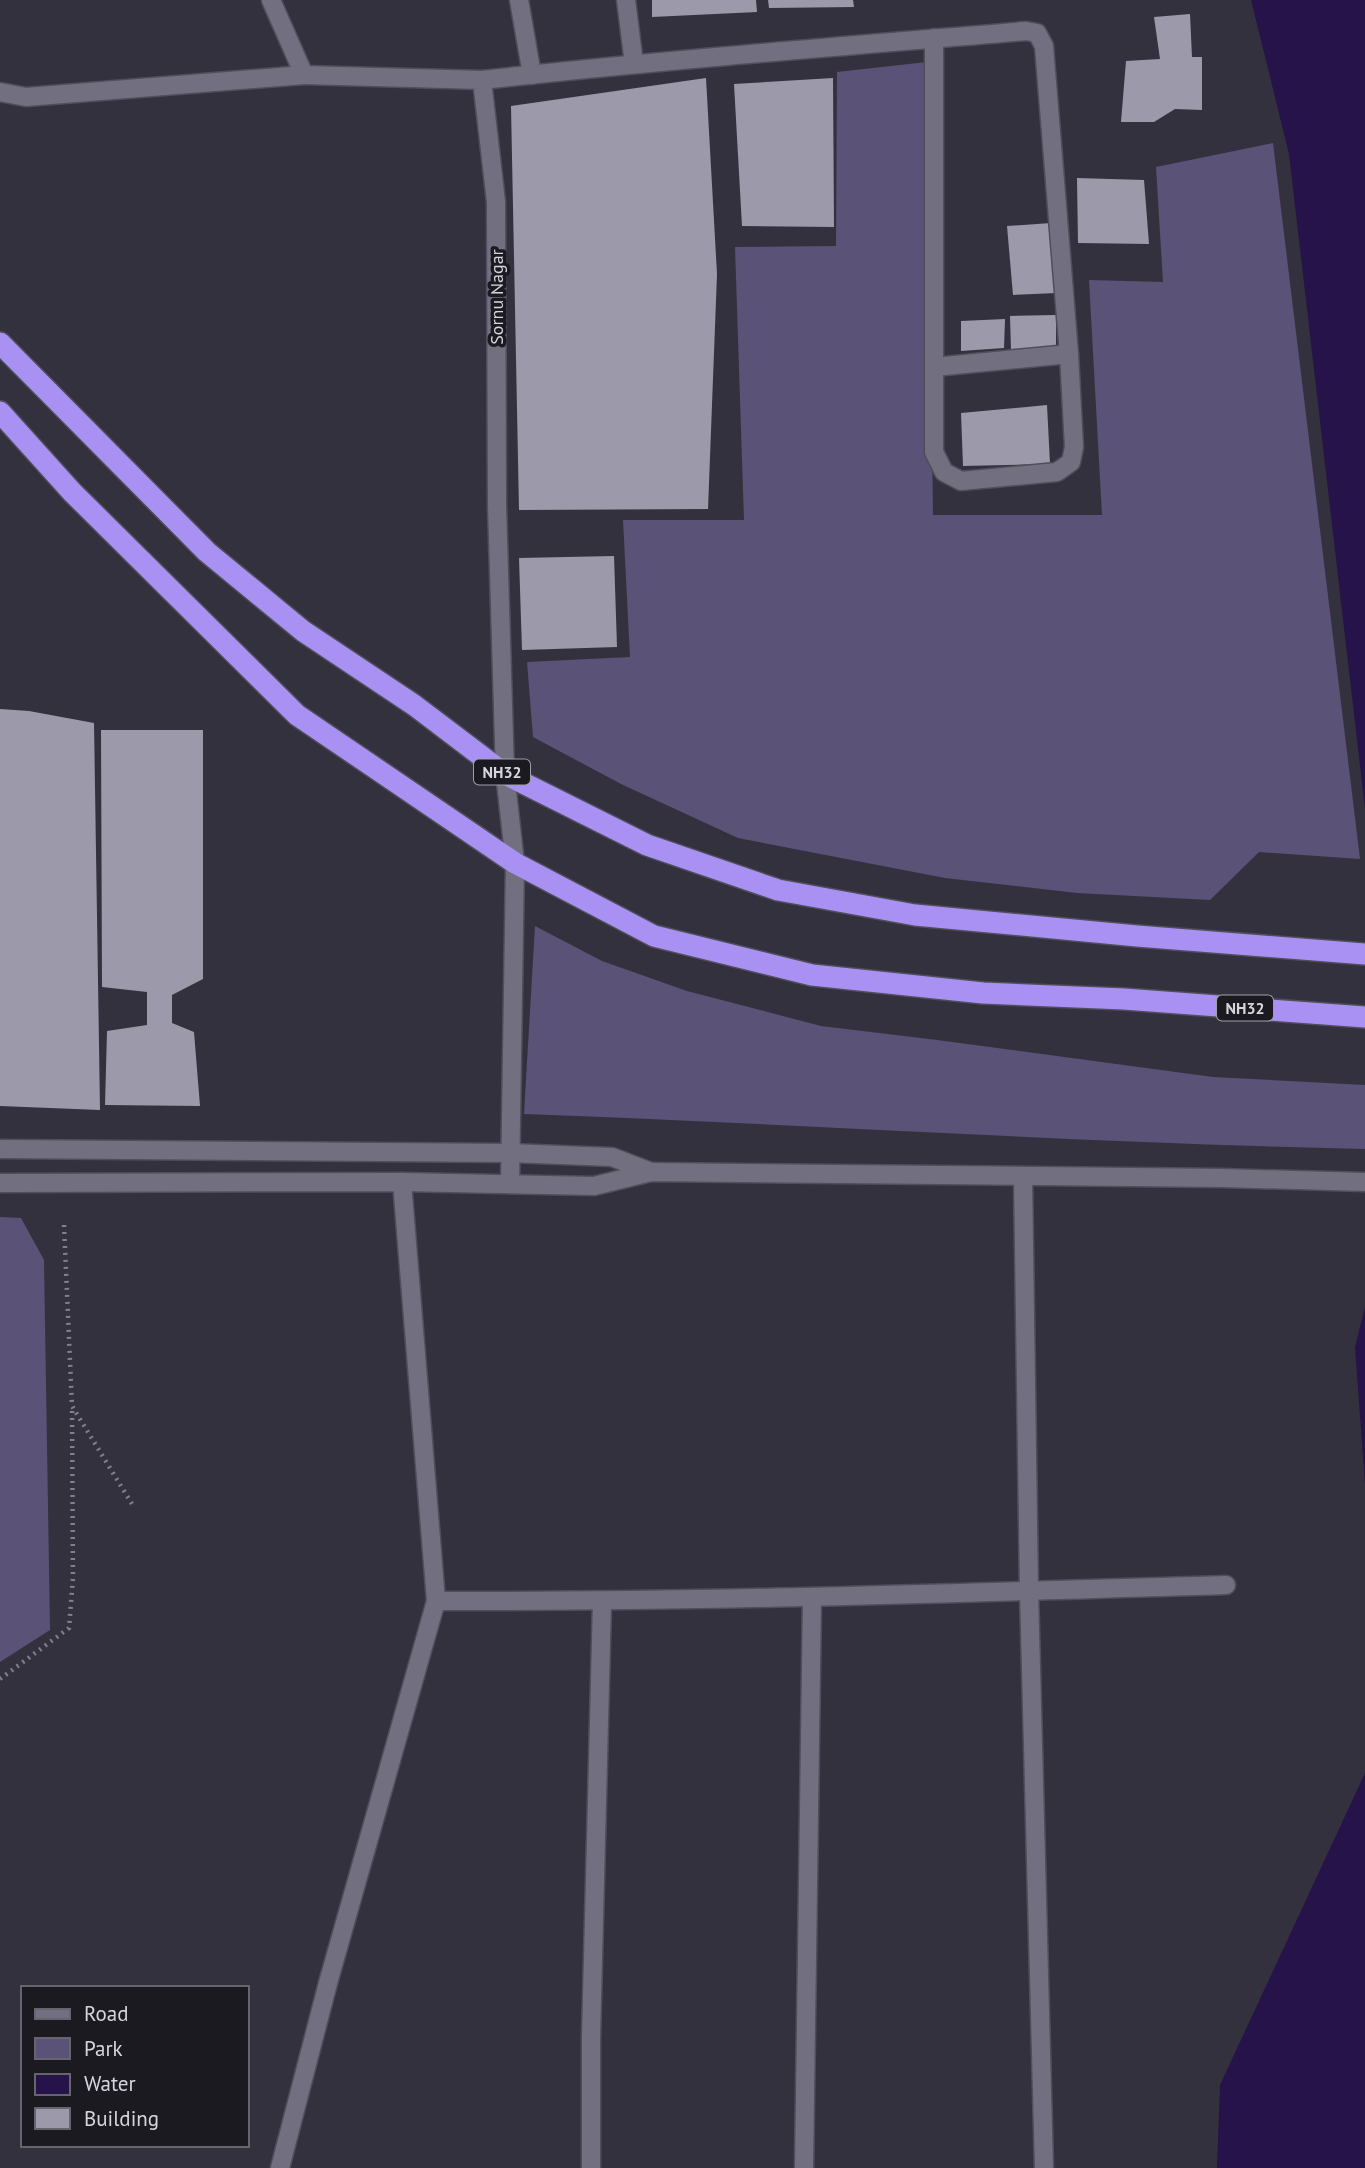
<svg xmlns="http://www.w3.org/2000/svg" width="1365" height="2168" font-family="'PT Sans',sans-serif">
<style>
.green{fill:#5a5277}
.water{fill:#251349}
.building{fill:#9c99aa}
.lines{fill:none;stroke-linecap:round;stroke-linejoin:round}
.minor-casing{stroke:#504e5a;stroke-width:21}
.highway-casing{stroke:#504e5a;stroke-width:24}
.path{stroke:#82808b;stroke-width:4.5;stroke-dasharray:2 5;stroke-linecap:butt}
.minor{stroke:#727080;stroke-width:18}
.highway{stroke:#a991f4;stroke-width:21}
.labels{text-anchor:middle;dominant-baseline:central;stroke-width:7;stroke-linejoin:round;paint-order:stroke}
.shield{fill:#1b1a21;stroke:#9f9ea6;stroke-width:2}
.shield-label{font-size:16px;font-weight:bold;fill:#d7d6df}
.street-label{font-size:18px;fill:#d7d6df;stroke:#1b1a21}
</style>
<rect width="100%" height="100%" fill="#34313f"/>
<g class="green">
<polygon points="927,62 933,515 1102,515 1089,280 1163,282 1156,167 1273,143 1360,859 1259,852 1210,900 1077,893 945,878 738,838 621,784 533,737 527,662 630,657 623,520 744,520 735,247 836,246 837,72"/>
<path d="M535,926L602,961L687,991L821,1026L937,1040L1213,1077L1365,1085V1149C1084,1143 804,1124 524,1114Z"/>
<polygon points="0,1217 21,1218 44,1260 50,1630 0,1662"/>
</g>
<g class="water">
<polygon points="1251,0 1365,0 1365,809 1289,154"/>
<polygon points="1365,1307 1365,1485 1355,1347"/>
<polygon points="1365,1773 1365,2168 1217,2168 1220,2085"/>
</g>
<g class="building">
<polygon points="652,0 756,0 757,12 652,17"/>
<polygon points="768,0 853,0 854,7 769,8"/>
<polygon points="1190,14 1192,57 1202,57 1202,110 1175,109 1154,122 1121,122 1126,61 1160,59 1154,17"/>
<polygon points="706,78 717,274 708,509 519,510 511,106"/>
<polygon points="833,78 834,227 742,226 734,84"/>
<polygon points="1077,178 1144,180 1149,244 1078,243"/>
<polygon points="1051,223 1057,293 1013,295 1007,226"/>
<polygon points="1056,315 1056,348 1011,350 1010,316"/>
<polygon points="1005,319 1004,348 961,351 961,321"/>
<polygon points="1047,405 1050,464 963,466 961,413"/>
<polygon points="614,556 617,647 522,650 519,558"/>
<polygon points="0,709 29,711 94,723 100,1110 0,1106"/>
<polygon points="101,730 203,730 203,979 172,995 172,1023 194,1032 200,1106 105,1105 107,1031 147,1025 147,992 102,987"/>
</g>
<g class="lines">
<defs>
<g id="minor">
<polyline points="271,0 304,75 482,80 496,202 497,505 505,774 515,863 510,1184"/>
<polyline points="519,0 532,75"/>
<polyline points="626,0 634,64"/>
<path d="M482,80C663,60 845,46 1026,31L1037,33L1044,46L1069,354L1074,447L1071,462L1057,472L961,481L944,472L934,452V38"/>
<polyline points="0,92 26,97 304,75"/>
<polyline points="934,367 1069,354"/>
<polyline points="0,1149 510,1153 612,1157 651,1172"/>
<polyline points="1023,1177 1029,1591 1044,2168"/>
<polyline points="402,1182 436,1601"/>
<polyline points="0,1183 402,1182 594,1186 651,1172 1222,1178 1365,1182"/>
<path d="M280,2168L328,1983L436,1601C700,1602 962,1593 1226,1585"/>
<polyline points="591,2168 591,2038 602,1602"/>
<polyline points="804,2168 812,1598"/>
</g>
<g id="highway">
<polyline points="0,343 207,552 303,631 414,705 505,774 647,845 778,890 915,915 1137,936 1365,954"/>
<polyline points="0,412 72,492 297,715 515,863 654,936 812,975 983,993 1124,999 1365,1017"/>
</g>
</defs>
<use href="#minor" class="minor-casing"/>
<use href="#highway" class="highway-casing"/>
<g class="path">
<polyline points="64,1225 72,1406 132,1504"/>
<polyline points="0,1679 69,1628 73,1578 72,1406"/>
</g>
<use href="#minor" class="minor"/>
<use href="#highway" class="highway"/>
</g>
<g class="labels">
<g class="shield">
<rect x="474" y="759.5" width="56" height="25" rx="5"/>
<rect x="1217" y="995.5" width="56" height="25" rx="5"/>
</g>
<g class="shield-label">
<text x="502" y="772">NH32</text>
<text x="1245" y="1008">NH32</text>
</g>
<g class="street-label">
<text transform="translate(496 297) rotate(-90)">Sornu Nagar</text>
</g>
</g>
<rect x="21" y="1986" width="228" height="161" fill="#1b1a21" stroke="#66656d" stroke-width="2"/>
<rect x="35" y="2009" width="35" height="10" fill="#727080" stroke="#66656d" stroke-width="2"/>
<text x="84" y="2021" font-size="21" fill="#d7d6df">Road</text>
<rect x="35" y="2038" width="35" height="21" fill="#5a5277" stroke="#66656d" stroke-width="2"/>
<text x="84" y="2056" font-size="21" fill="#d7d6df">Park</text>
<rect x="35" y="2074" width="35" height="21" fill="#251349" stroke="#66656d" stroke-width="2"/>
<text x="84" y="2091" font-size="21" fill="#d7d6df">Water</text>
<rect x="35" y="2108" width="35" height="21" fill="#9c99aa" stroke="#66656d" stroke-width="2"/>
<text x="84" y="2126" font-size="21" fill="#d7d6df">Building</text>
</svg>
